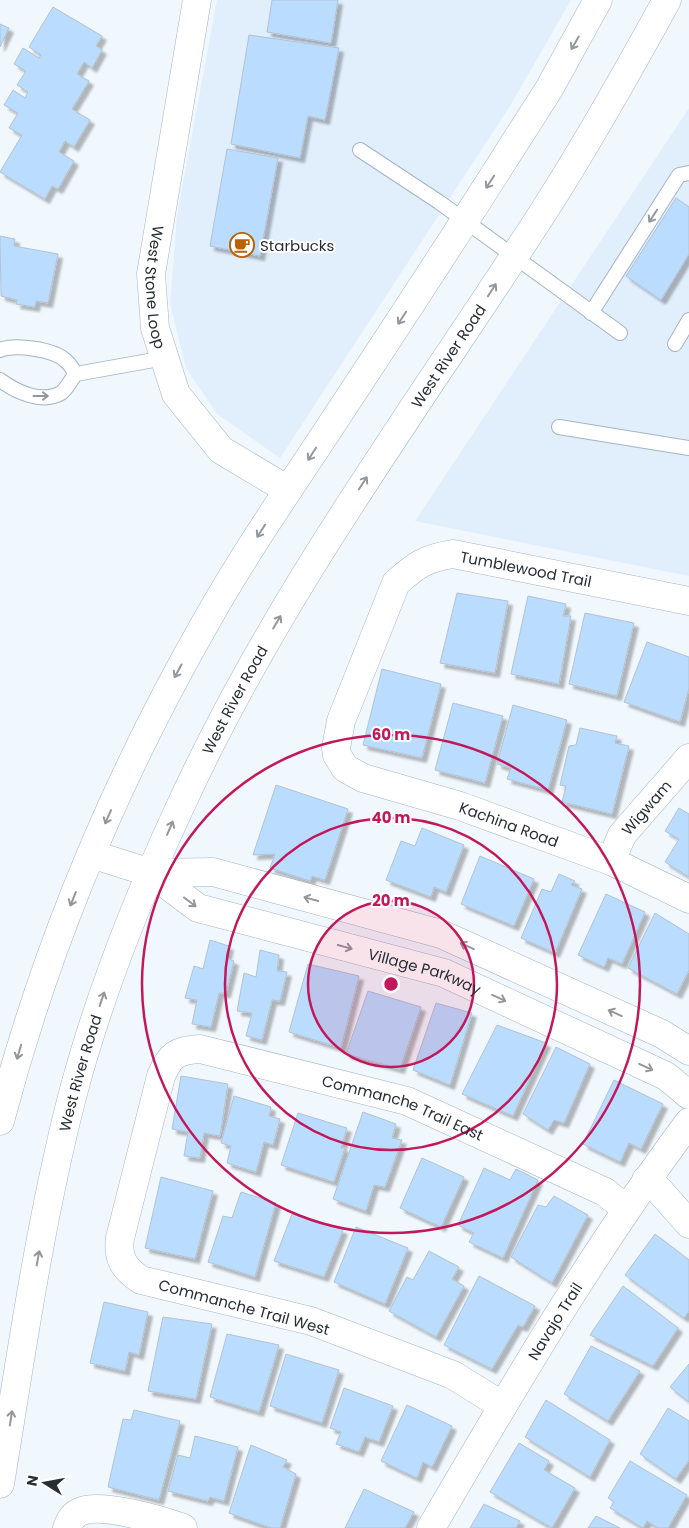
<svg xmlns="http://www.w3.org/2000/svg" width="689" height="1528" font-family="Poppins,sans-serif">
<style>
.built{fill:#e1eefc}
.building{fill:#badcfe;stroke:#b2c2d2;filter:url(#shadow)}
.lines{fill:none;stroke-linecap:round;stroke-linejoin:round}
.service-casing{stroke:#a4b4c4;stroke-width:16}
.minor-casing{stroke:#a4b4c4;stroke-width:29}
.primary-casing{stroke:#a4b4c4;stroke-width:29}
.service{stroke:#fff;stroke-width:14}
.minor{stroke:#fff;stroke-width:28}
.primary{stroke:#fff;stroke-width:28}
.oneway{stroke:#93969a}
.ring{fill:none;stroke:#c2185b;stroke-width:2.5}
.labels{text-anchor:middle;dominant-baseline:central;stroke-width:4;stroke-linejoin:round;paint-order:stroke}
.poi-label{font-size:15px;fill:#272e34;stroke:#fff;text-anchor:start}
.street-label{font-size:15px;fill:#272e34;stroke:#fff}
.centre{fill:#c2185b;stroke:#fff;stroke-width:2.5}
.ring-label{font-size:15px;text-anchor:middle;font-weight:bold;fill:#c2185b;stroke:#fff;stroke-width:4;stroke-linejoin:round;paint-order:stroke}
</style>
<defs>
<filter id="shadow"><feDropShadow dx="4.5" dy="4.5" stdDeviation="1" flood-color="#0004"/></filter>
</defs>
<rect width="100%" height="100%" fill="#f0f7fd"/>
<g class="built">
<polygon points="217,0 571,0 510,106 280,458 217,414 186,368 170,304 177,216"/>
<polygon points="689,108 689,576 415,521"/>
</g>
<g class="building">
<polygon points="272,0 338,0 331,43 267,32"/>
<polygon points="53,7 102,36 96,46 102,50 92,68 84,62 77,74 89,81 72,109 90,120 74,147 65,141 59,152 74,161 58,189 52,186 45,199 0,172 22,135 9,128 18,113 4,105 13,90 25,98 28,92 17,85 26,71 14,64 23,48 39,58 41,55 29,47"/>
<polygon points="0,24 9,28 0,47"/>
<polygon points="249,35 339,48 325,120 308,116 300,158 231,144"/>
<polygon points="227,149 278,158 260,256 210,246"/>
<polygon points="676,198 689,207 689,254 661,300 626,276"/>
<polygon points="0,236 15,239 14,246 58,254 48,303 36,301 35,307 16,304 17,300 1,296"/>
<polygon points="457,593 508,601 495,673 440,663"/>
<polygon points="528,596 566,604 563,616 571,616 559,684 511,674"/>
<polygon points="585,613 634,623 617,696 569,684"/>
<polygon points="647,642 689,657 689,688 680,722 624,702"/>
<polygon points="382,669 441,684 422,758 363,745"/>
<polygon points="453,703 503,716 485,783 435,770"/>
<polygon points="513,705 567,720 548,790 507,779 511,768 497,764"/>
<polygon points="580,728 617,736 615,743 629,746 612,814 562,802 566,786 560,785 569,746 576,745"/>
<polygon points="276,785 348,809 325,880 312,876 310,881 270,868 275,854 253,855"/>
<polygon points="679,808 689,814 689,877 665,862 679,839 665,831"/>
<polygon points="422,828 464,845 446,892 434,887 431,897 386,880 401,841 415,846"/>
<polygon points="480,856 534,879 514,926 461,904"/>
<polygon points="559,874 575,881 571,885 582,889 555,953 521,938 542,889 551,892"/>
<polygon points="606,894 645,912 622,964 608,958 604,967 578,955"/>
<polygon points="655,913 689,934 689,970 677,994 628,968"/>
<polygon points="210,940 229,946 226,958 234,961 226,993 219,993 211,1027 192,1024 197,1000 185,998 194,966 203,969"/>
<polygon points="260,950 279,955 277,971 287,972 280,1001 272,1000 262,1040 246,1036 252,1013 237,1011 244,973 256,977"/>
<polygon points="308,964 359,976 341,1048 289,1032"/>
<polygon points="368,991 421,1007 400,1069 346,1054"/>
<polygon points="436,1003 472,1013 450,1085 413,1070"/>
<polygon points="497,1025 546,1043 513,1116 462,1094"/>
<polygon points="556,1047 590,1064 564,1123 554,1120 548,1130 523,1114"/>
<polygon points="181,1076 228,1084 220,1136 204,1133 200,1158 184,1156 188,1132 172,1129"/>
<polygon points="614,1080 663,1104 641,1149 629,1143 620,1162 583,1144"/>
<polygon points="234,1096 271,1107 269,1116 280,1119 273,1145 264,1142 256,1172 227,1163 231,1146 221,1143"/>
<polygon points="363,1112 396,1124 392,1138 402,1140 385,1187 374,1185 366,1211 333,1199"/>
<polygon points="298,1113 347,1128 341,1148 345,1148 334,1182 281,1165"/>
<polygon points="422,1158 464,1177 441,1227 400,1208"/>
<polygon points="484,1168 510,1180 516,1169 538,1180 503,1258 469,1242 474,1233 458,1225"/>
<polygon points="161,1177 213,1191 195,1259 145,1248"/>
<polygon points="241,1192 276,1203 255,1277 208,1262 223,1216 232,1218"/>
<polygon points="554,1196 588,1215 552,1283 511,1257 538,1205 546,1207"/>
<polygon points="292,1214 343,1230 324,1277 274,1261"/>
<polygon points="356,1227 408,1248 385,1304 334,1282"/>
<polygon points="655,1234 689,1260 689,1311 684,1318 625,1275"/>
<polygon points="429,1251 459,1267 452,1279 464,1286 436,1337 389,1311 407,1277 413,1280"/>
<polygon points="479,1276 535,1306 523,1327 518,1325 492,1369 444,1345"/>
<polygon points="623,1286 678,1328 653,1366 590,1335"/>
<polygon points="104,1302 148,1312 139,1355 129,1352 125,1371 90,1363"/>
<polygon points="163,1317 212,1324 196,1399 148,1391"/>
<polygon points="227,1334 279,1345 259,1412 210,1397"/>
<polygon points="591,1346 640,1371 608,1421 564,1394"/>
<polygon points="286,1354 339,1370 322,1423 270,1406"/>
<polygon points="689,1364 689,1402 670,1387"/>
<polygon points="344,1388 393,1406 379,1442 365,1437 359,1452 336,1444 341,1432 330,1428"/>
<polygon points="546,1400 610,1440 590,1477 525,1437"/>
<polygon points="407,1405 452,1426 432,1467 423,1462 417,1478 381,1461"/>
<polygon points="668,1408 689,1421 689,1460 676,1479 640,1454"/>
<polygon points="134,1410 180,1421 159,1500 108,1487 123,1419 131,1420"/>
<polygon points="195,1436 238,1447 224,1501 210,1497 208,1501 168,1491 178,1455 190,1458"/>
<polygon points="519,1443 549,1461 544,1470 575,1488 552,1528 490,1492"/>
<polygon points="251,1445 287,1460 283,1467 296,1474 280,1528 271,1528 229,1513"/>
<polygon points="630,1461 687,1495 668,1528 658,1528 647,1521 643,1528 610,1508 614,1502 608,1498"/>
<polygon points="364,1489 414,1512 405,1528 345,1528"/>
<polygon points="484,1504 520,1521 516,1528 470,1528"/>
<polygon points="596,1516 620,1528 588,1528"/>
</g>
<g class="lines">
<defs>
<g id="service">
<polyline points="360,150 439,202 620,333"/>
<polyline points="591,313 679,175 689,173"/>
<polyline points="675,344 689,320"/>
<path d="M0,350C15,344 54,349 66,361C70,364 73,370 76,374"/>
<path d="M0,380C16,392 42,404 61,393C67,389 71,379 76,374L165,358"/>
<polyline points="559,427 689,448"/>
</g>
<g id="minor">
<path id="s1" d="M197,0L151,274L155,328L176,394L221,450L288,490"/>
<path id="s2" d="M689,601L453,554C426,558 416,565 396,583L341,721L336,748L337,755L345,768L363,778L460,806L611,861L689,899"/>
<polyline points="91,854 151,873 213,872 441,934 662,1034 689,1051"/>
<path id="s3" d="M611,861L622,835L689,758"/>
<path id="s4" d="M151,873L198,908L444,973L666,1076L689,1095"/>
<polyline points="646,1180 658,1189 689,1224"/>
<path id="s5" d="M503,1406L453,1375L311,1321L141,1280C124,1269 117,1258 120,1238L161,1076C170,1055 177,1050 200,1049L407,1101L605,1192L626,1209"/>
<path d="M67,1528C70,1520 73,1514 82,1511C102,1503 161,1520 183,1528"/>
<path id="s6" d="M431,1528C512,1389 593,1251 689,1122"/>
</g>
<g id="primary">
<path d="M0,1121C46,946 117,777 207,620C243,556 285,495 326,433C388,339 450,245 510,150L549,89L598,0"/>
<path id="s7" d="M0,1484C21,1356 39,1227 71,1101C97,1000 136,902 180,807C277,595 416,409 542,214C587,144 627,73 667,0"/>
</g>
</defs>
<use href="#service" class="service-casing"/>
<use href="#minor" class="minor-casing"/>
<use href="#primary" class="primary-casing"/>
<use href="#service" class="service"/>
<use href="#minor" class="minor"/>
<use href="#primary" class="primary"/>
</g>
<defs><path id="oneway-shaft" d="M-6 0H5M1.5-3L5.5 0L1.5 3" fill="none" stroke-width="1.6" stroke-linecap="round" stroke-linejoin="round" transform="scale(1.25)"/></defs>
<g class="oneway">
<use href="#oneway-shaft" transform="translate(575 43) rotate(120)"/>
<use href="#oneway-shaft" transform="translate(490 182) rotate(123)"/>
<use href="#oneway-shaft" transform="translate(653 216) rotate(123)"/>
<use href="#oneway-shaft" transform="translate(492 290) rotate(-57)"/>
<use href="#oneway-shaft" transform="translate(402 318) rotate(123)"/>
<use href="#oneway-shaft" transform="translate(41 396)"/>
<use href="#oneway-shaft" transform="translate(312 454) rotate(123)"/>
<use href="#oneway-shaft" transform="translate(363 483) rotate(-57)"/>
<use href="#oneway-shaft" transform="translate(261 531) rotate(123)"/>
<use href="#oneway-shaft" transform="translate(277 622) rotate(-59)"/>
<use href="#oneway-shaft" transform="translate(178 671) rotate(119)"/>
<use href="#oneway-shaft" transform="translate(108 817) rotate(114)"/>
<use href="#oneway-shaft" transform="translate(170 828) rotate(-67)"/>
<use href="#oneway-shaft" transform="translate(73 899) rotate(112)"/>
<use href="#oneway-shaft" transform="translate(311 899) rotate(-165)"/>
<use href="#oneway-shaft" transform="translate(190 902) rotate(37)"/>
<use href="#oneway-shaft" transform="translate(467 946) rotate(-156)"/>
<use href="#oneway-shaft" transform="translate(345 947) rotate(15)"/>
<use href="#oneway-shaft" transform="translate(499 998) rotate(25)"/>
<use href="#oneway-shaft" transform="translate(102 999) rotate(-71)"/>
<use href="#oneway-shaft" transform="translate(615 1013) rotate(-156)"/>
<use href="#oneway-shaft" transform="translate(19 1052) rotate(107)"/>
<use href="#oneway-shaft" transform="translate(646 1067) rotate(25)"/>
<use href="#oneway-shaft" transform="translate(38 1258) rotate(-80)"/>
<use href="#oneway-shaft" transform="translate(11 1418) rotate(-81)"/>
</g>
<circle cx="391" cy="984" r="83" fill="#c2185b" fill-opacity=".12"/>
<g class="ring">
<circle cx="391" cy="984" r="83"/>
<circle cx="391" cy="984" r="166"/>
<circle cx="391" cy="984" r="249"/>
</g>
<defs>
<symbol id="cafe-ring" viewBox="-11 -11 22 22"><circle r="9.5" fill="#fff" stroke="#bb6004" stroke-width="1.5"/><path d="M-5.5-4.5H6V0H3Q3 3.5 0 3.5H-2.5Q-5.5 3.5-5.5 0ZM3-3.2v2h1.7v-2ZM-6 4.5H4V6H-6Z" fill="#bb6004"/></symbol>
</defs>
<g fill-rule="evenodd">
<use href="#cafe-ring" x="228" y="231" width="28" height="28"/>
</g>
<g class="labels">
<g class="poi-label">
<text x="260" y="245">Starbucks</text>
</g>
<g class="street-label">
<text stroke="none"><textPath href="#s1" startOffset="291">West Stone Loop</textPath></text>
<text stroke="none"><textPath href="#s7" startOffset="1229">West River Road</textPath></text>
<text transform="translate(526 569) rotate(11)">Tumblewood Trail</text>
<text stroke="none"><textPath href="#s7" startOffset="824">West River Road</textPath></text>
<text stroke="none"><textPath href="#s3" startOffset="65">Wigwam</textPath></text>
<text stroke="none"><textPath href="#s2" startOffset="678">Kachina Road</textPath></text>
<text stroke="none"><textPath href="#s4" startOffset="294">Village Parkway</textPath></text>
<text stroke="none"><textPath href="#s7" startOffset="419">West River Road</textPath></text>
<text stroke="none"><textPath href="#s5" startOffset="866">Commanche Trail East</textPath></text>
<text transform="translate(244 1307) rotate(15)">Commanche Trail West</text>
<text stroke="none"><textPath href="#s6" startOffset="241">Navajo Trail</textPath></text>
</g>
</g>
<circle cx="391" cy="984" r="8" class="centre"/>
<g class="ring-label">
<text x="391" y="740">60 m</text>
<text x="391" y="823">40 m</text>
<text x="391" y="906">20 m</text>
</g>
<g transform="translate(45 1483) rotate(281)" stroke="#ffffff" stroke-width="4" paint-order="stroke">
<path d="M0-4L9 19L0 12L-9 19Z" fill="#272e34"/>
<text y="-8" font-size="14" font-weight="bold" text-anchor="middle" fill="#272e34">N</text>
</g>
</svg>
